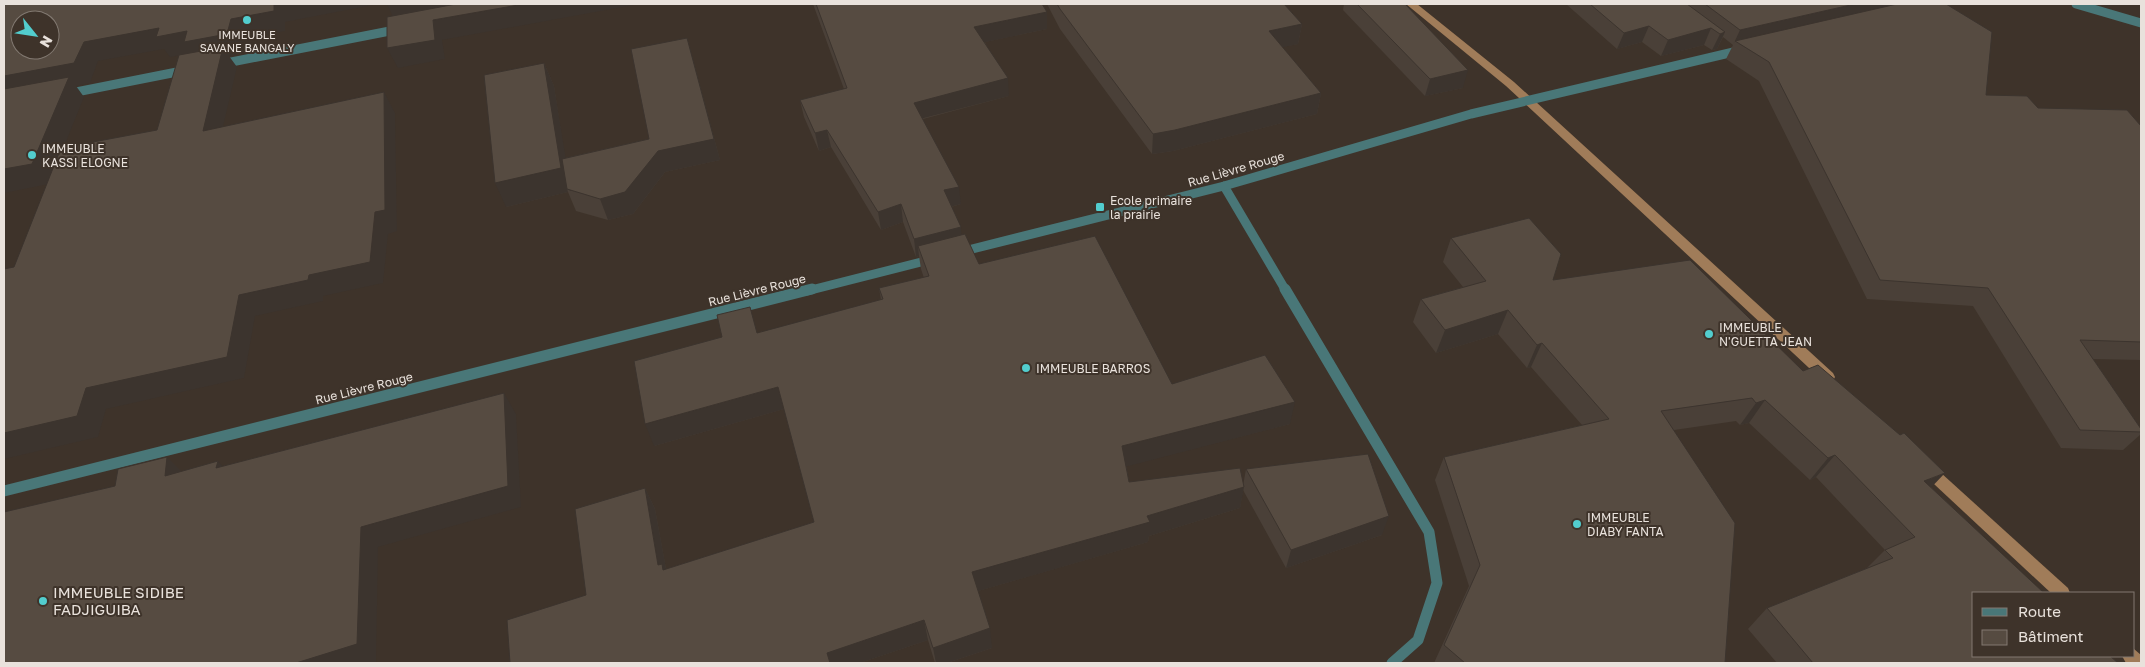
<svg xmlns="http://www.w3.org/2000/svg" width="2145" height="667" font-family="'Golos Text',sans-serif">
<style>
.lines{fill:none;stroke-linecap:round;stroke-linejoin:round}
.stream{fill:#a07c59;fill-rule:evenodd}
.minor-far1{stroke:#497778;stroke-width:9}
.minor{stroke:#497778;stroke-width:11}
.wall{fill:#4a4038}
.shaded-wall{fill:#3c342e}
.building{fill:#564b41;stroke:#3c342e;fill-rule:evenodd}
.poi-dot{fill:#52cdce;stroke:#3e332a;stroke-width:2}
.labels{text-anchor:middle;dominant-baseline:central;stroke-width:4;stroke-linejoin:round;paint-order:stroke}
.far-poi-label{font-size:11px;fill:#e9e2dc;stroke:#3e332a}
.poi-label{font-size:12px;fill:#e9e2dc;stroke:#3e332a;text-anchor:start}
.street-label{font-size:12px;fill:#e9e2dc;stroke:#3e332a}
.near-poi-label{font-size:15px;fill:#e9e2dc;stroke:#3e332a;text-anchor:start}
</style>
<rect width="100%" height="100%" fill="#3e332a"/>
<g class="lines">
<g class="stream">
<polygon points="1406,4 1417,4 1514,82 1833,373 1835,377 1833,381 1828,382 1823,381 1506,86"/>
<polygon points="1925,461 1930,463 2068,588 2070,593 2051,593 1920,471 1917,467 1920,463"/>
<polygon points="2134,649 2141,655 2141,663 2126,663 2122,656 2134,656"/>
</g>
<g class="minor-far1">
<polyline points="2076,4 2141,23"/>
<polyline points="221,64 400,29"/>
<polyline points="66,94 187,70"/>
<polyline points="1224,186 1286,291"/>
<polyline points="960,252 1224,186 1471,114 1742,50"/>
<polyline points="807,291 933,259"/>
</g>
<g class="minor">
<polyline points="1285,289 1429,532 1437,583 1418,640 1392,663"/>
<polyline points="4,491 812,289"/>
</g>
</g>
<g class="wall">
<polygon points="813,4 1042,4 1047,12 1047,29 985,42 1009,96 923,119 961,204 951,207 961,227 961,235 979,264 1172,384 1290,424 1126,466 1129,482 1243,486 1246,469 1382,535 1286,568 1243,490 1240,508 1149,536 1148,542 978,591 992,648 947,663 935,663 928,640 860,663 510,663 586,595 645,488 655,509 666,569 814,522 784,409 654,446 758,333 881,300 879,288 924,278 921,269 919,256 916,257 903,222 881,230 831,147 819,151 804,117 800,100 844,89"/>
<polygon points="1047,4 1284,4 1302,24 1298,44 1282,47 1321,93 1317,114 1173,151 1152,154 1060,29"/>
<polygon points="1344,4 1405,4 1463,88 1425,96 1343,10"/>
<polygon points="1566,4 1946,4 1986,95 2038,108 2141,126 2141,360 2093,359 2141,429 2141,434 2123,450 2061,448 1973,306 1867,299 1759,81 1726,59 1733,45 1723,37 1717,49 1712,50 1704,45 1661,56 1642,42 1617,49"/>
<polygon points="687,38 720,160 665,172 633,214 608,220 576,211 568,192 506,207 544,63 554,86 565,158 649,139"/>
<polygon points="1451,238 1553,280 1803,371 1931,487 2118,663 1777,663 1748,629 1767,608 1867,568 1885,550 1816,477 1810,480 1749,423 1740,425 1736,421 1674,430 1725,663 1434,663 1469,586 1435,480 1444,457 1582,425 1531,367 1527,368 1498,334 1436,353 1413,322 1421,299 1463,287 1443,262"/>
</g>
<g class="shaded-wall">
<polygon points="274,4 378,4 285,22 285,31 243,39 240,54 229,56 237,67 217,152 203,131 191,53 170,57 164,49 98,61 90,83 76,86 84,97 49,184 4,193 4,76 84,42 159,28 231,19"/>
<polygon points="387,4 500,4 396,24"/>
<polygon points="524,4 639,4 442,40 445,59 398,68 387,48 433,20"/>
<polygon points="1855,4 1907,4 1735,41 1733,45 1740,30"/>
<polygon points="1047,12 1047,29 976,44 974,27"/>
<polygon points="1302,24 1298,44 1266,51 1269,31"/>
<polygon points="1649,26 1642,42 1617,49 1624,33"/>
<polygon points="1711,28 1704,45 1661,56 1668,40"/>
<polygon points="1725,32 1717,49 1712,50 1720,34"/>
<polygon points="687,38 720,160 665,172 633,214 608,220 600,199 658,151"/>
<polygon points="544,63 554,86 571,191 567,189 568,192 506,207 495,183"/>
<polygon points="1468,70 1463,88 1425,96 1430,79"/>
<polygon points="1008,78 1009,96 916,120 914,103"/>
<polygon points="384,92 395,113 397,231 388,234 383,283 323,296 323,301 255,316 244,378 106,409 98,437 4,459 4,433 86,388 239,295 309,275"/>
<polygon points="1321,93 1317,114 1173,151 1152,154 1153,134"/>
<polygon points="827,130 831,147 819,151 815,133"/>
<polygon points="959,187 961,204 946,208 944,190"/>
<polygon points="901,204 903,222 881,230 878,212"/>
<polygon points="961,227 962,245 918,246 919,256 916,257 914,239"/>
<polygon points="1508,310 1498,334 1436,353 1445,330"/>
<polygon points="1542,343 1531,367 1527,368 1537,345"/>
<polygon points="778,387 784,409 654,446 645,424"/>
<polygon points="504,393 516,414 521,507 378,547 376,663 296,663 361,527"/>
<polygon points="1765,400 1749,423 1740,425 1756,403"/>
<polygon points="1295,402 1290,424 1121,468 1122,446"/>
<polygon points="1835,455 1816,477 1810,480 1828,458"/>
<polygon points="167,457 188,478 165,476"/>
<polygon points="218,461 237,482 216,468"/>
<polygon points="1945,473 1924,495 1924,481"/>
<polygon points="1244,487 1240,508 1149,536 1148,542 975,592 972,572 1147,516"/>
<polygon points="645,488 655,509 667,574 658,565"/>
<polygon points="1389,516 1382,535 1286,568 1291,550"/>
<polygon points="924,620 928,640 860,663 830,663 827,653"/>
<polygon points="990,628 992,648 947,663 936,663 933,648"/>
</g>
<g class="building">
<path d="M4,4H274V11L231,19L227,34L184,42L187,31L156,37L159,28L84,42L74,63L4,76ZM20,20H50V50H20Z"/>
<polygon points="456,4 524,4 433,20 435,40 387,48 387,17"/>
<polygon points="816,4 1042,4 1047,12 974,27 1008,78 914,103 959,187 944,190 961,227 914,239 901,204 878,212 827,130 815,133 800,100 847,88"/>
<polygon points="1057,4 1284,4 1302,24 1269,31 1321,93 1175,130 1153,134 1060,9"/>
<polygon points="1357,4 1405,4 1468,70 1430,79"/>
<polygon points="1590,4 1687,4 1725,32 1720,34 1711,28 1668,40 1649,26 1624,33"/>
<polygon points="1705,4 1855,4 1740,30"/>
<polygon points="1897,4 1946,4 1992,32 1986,95 2027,96 2038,108 2127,110 2141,126 2141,342 2080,340 2141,429 2141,432 2080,430 1988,288 1880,280 1769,62 1735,41"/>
<polygon points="687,38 714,139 658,151 625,192 600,199 567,189 562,159 649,139 631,49"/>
<polygon points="223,47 203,131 384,92 385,210 375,212 370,262 309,275 308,280 239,295 227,357 86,388 77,416 4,433 4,269 14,267 61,148 157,130 179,55"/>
<polygon points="544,63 561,168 495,183 484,75"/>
<polygon points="69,77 32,164 4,169 4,89"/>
<polygon points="1529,218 1561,254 1553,280 1690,260 1803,371 1818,365 1900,435 1904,433 1945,473 1924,481 2044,593 1974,593 1974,656 2110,656 2118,663 1813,663 1767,608 1893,558 1885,550 1915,537 1835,455 1828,458 1765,400 1756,403 1752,398 1661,411 1735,523 1725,663 1465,663 1444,645 1480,565 1444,457 1609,419 1542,343 1537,345 1508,310 1445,330 1421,299 1486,281 1451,238"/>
<polygon points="965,234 979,264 1095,236 1172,384 1265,355 1295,402 1122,446 1129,482 1240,468 1244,487 1147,516 1150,522 972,572 990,628 933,648 924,620 827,653 830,663 510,663 507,620 586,595 575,509 645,488 658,565 662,564 663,570 814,522 778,387 645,424 634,361 722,337 717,315 750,307 757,333 883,299 879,288 929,276 918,246"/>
<polygon points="504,393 508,486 361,527 357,644 296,663 4,663 4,512 115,486 118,469 167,457 165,476 218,461 216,468"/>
<polygon points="1368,454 1389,516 1291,550 1246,469"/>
</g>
<g class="poi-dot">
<circle cx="247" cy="20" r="5"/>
<circle cx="32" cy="155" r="5"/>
<rect x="1095" y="202" width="10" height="10" rx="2.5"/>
<circle cx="1709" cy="334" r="5"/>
<circle cx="1026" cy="368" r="5"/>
<circle cx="1577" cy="524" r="5"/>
<circle cx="43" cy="601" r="5"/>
</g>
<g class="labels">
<g class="far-poi-label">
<text x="247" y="34">IMMEUBLE<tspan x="247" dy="13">SAVANE BANGALY</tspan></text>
</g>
<g class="poi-label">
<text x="42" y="148">IMMEUBLE<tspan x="42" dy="14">KASSI ELOGNE</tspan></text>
<text x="1110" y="200">Ecole primaire<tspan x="1110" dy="14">la prairie</tspan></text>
<text x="1719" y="327">IMMEUBLE<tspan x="1719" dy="14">N'GUETTA JEAN</tspan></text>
<text x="1036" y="368">IMMEUBLE BARROS</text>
<text x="1587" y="517">IMMEUBLE<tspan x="1587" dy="14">DIABY FANTA</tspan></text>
</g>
<g class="street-label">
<text transform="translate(1236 169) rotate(-16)">Rue Lièvre Rouge</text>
<text transform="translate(757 290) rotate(-14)">Rue Lièvre Rouge</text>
<text transform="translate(364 388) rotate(-14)">Rue Lièvre Rouge</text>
</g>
<g class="near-poi-label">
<text x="53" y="592">IMMEUBLE SIDIBE<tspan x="53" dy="17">FADJIGUIBA</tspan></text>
</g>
</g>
<rect width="2145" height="667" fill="none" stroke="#e9e2dc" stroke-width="10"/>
<rect x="1972" y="592" width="162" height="65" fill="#3e332a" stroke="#827971"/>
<rect x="1982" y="608" width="25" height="8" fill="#497778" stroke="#827971"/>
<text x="2018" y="617" font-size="15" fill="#e9e2dc">Route</text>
<rect x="1982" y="630" width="25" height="15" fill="#564b41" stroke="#827971"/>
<text x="2018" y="642" font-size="15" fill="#e9e2dc">Bâtiment</text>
<g transform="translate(35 35) rotate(120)"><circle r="24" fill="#3e332a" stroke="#827971"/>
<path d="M0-4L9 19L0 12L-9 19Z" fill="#52cdce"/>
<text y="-8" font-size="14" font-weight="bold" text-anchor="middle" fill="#e9e2dc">N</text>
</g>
</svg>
